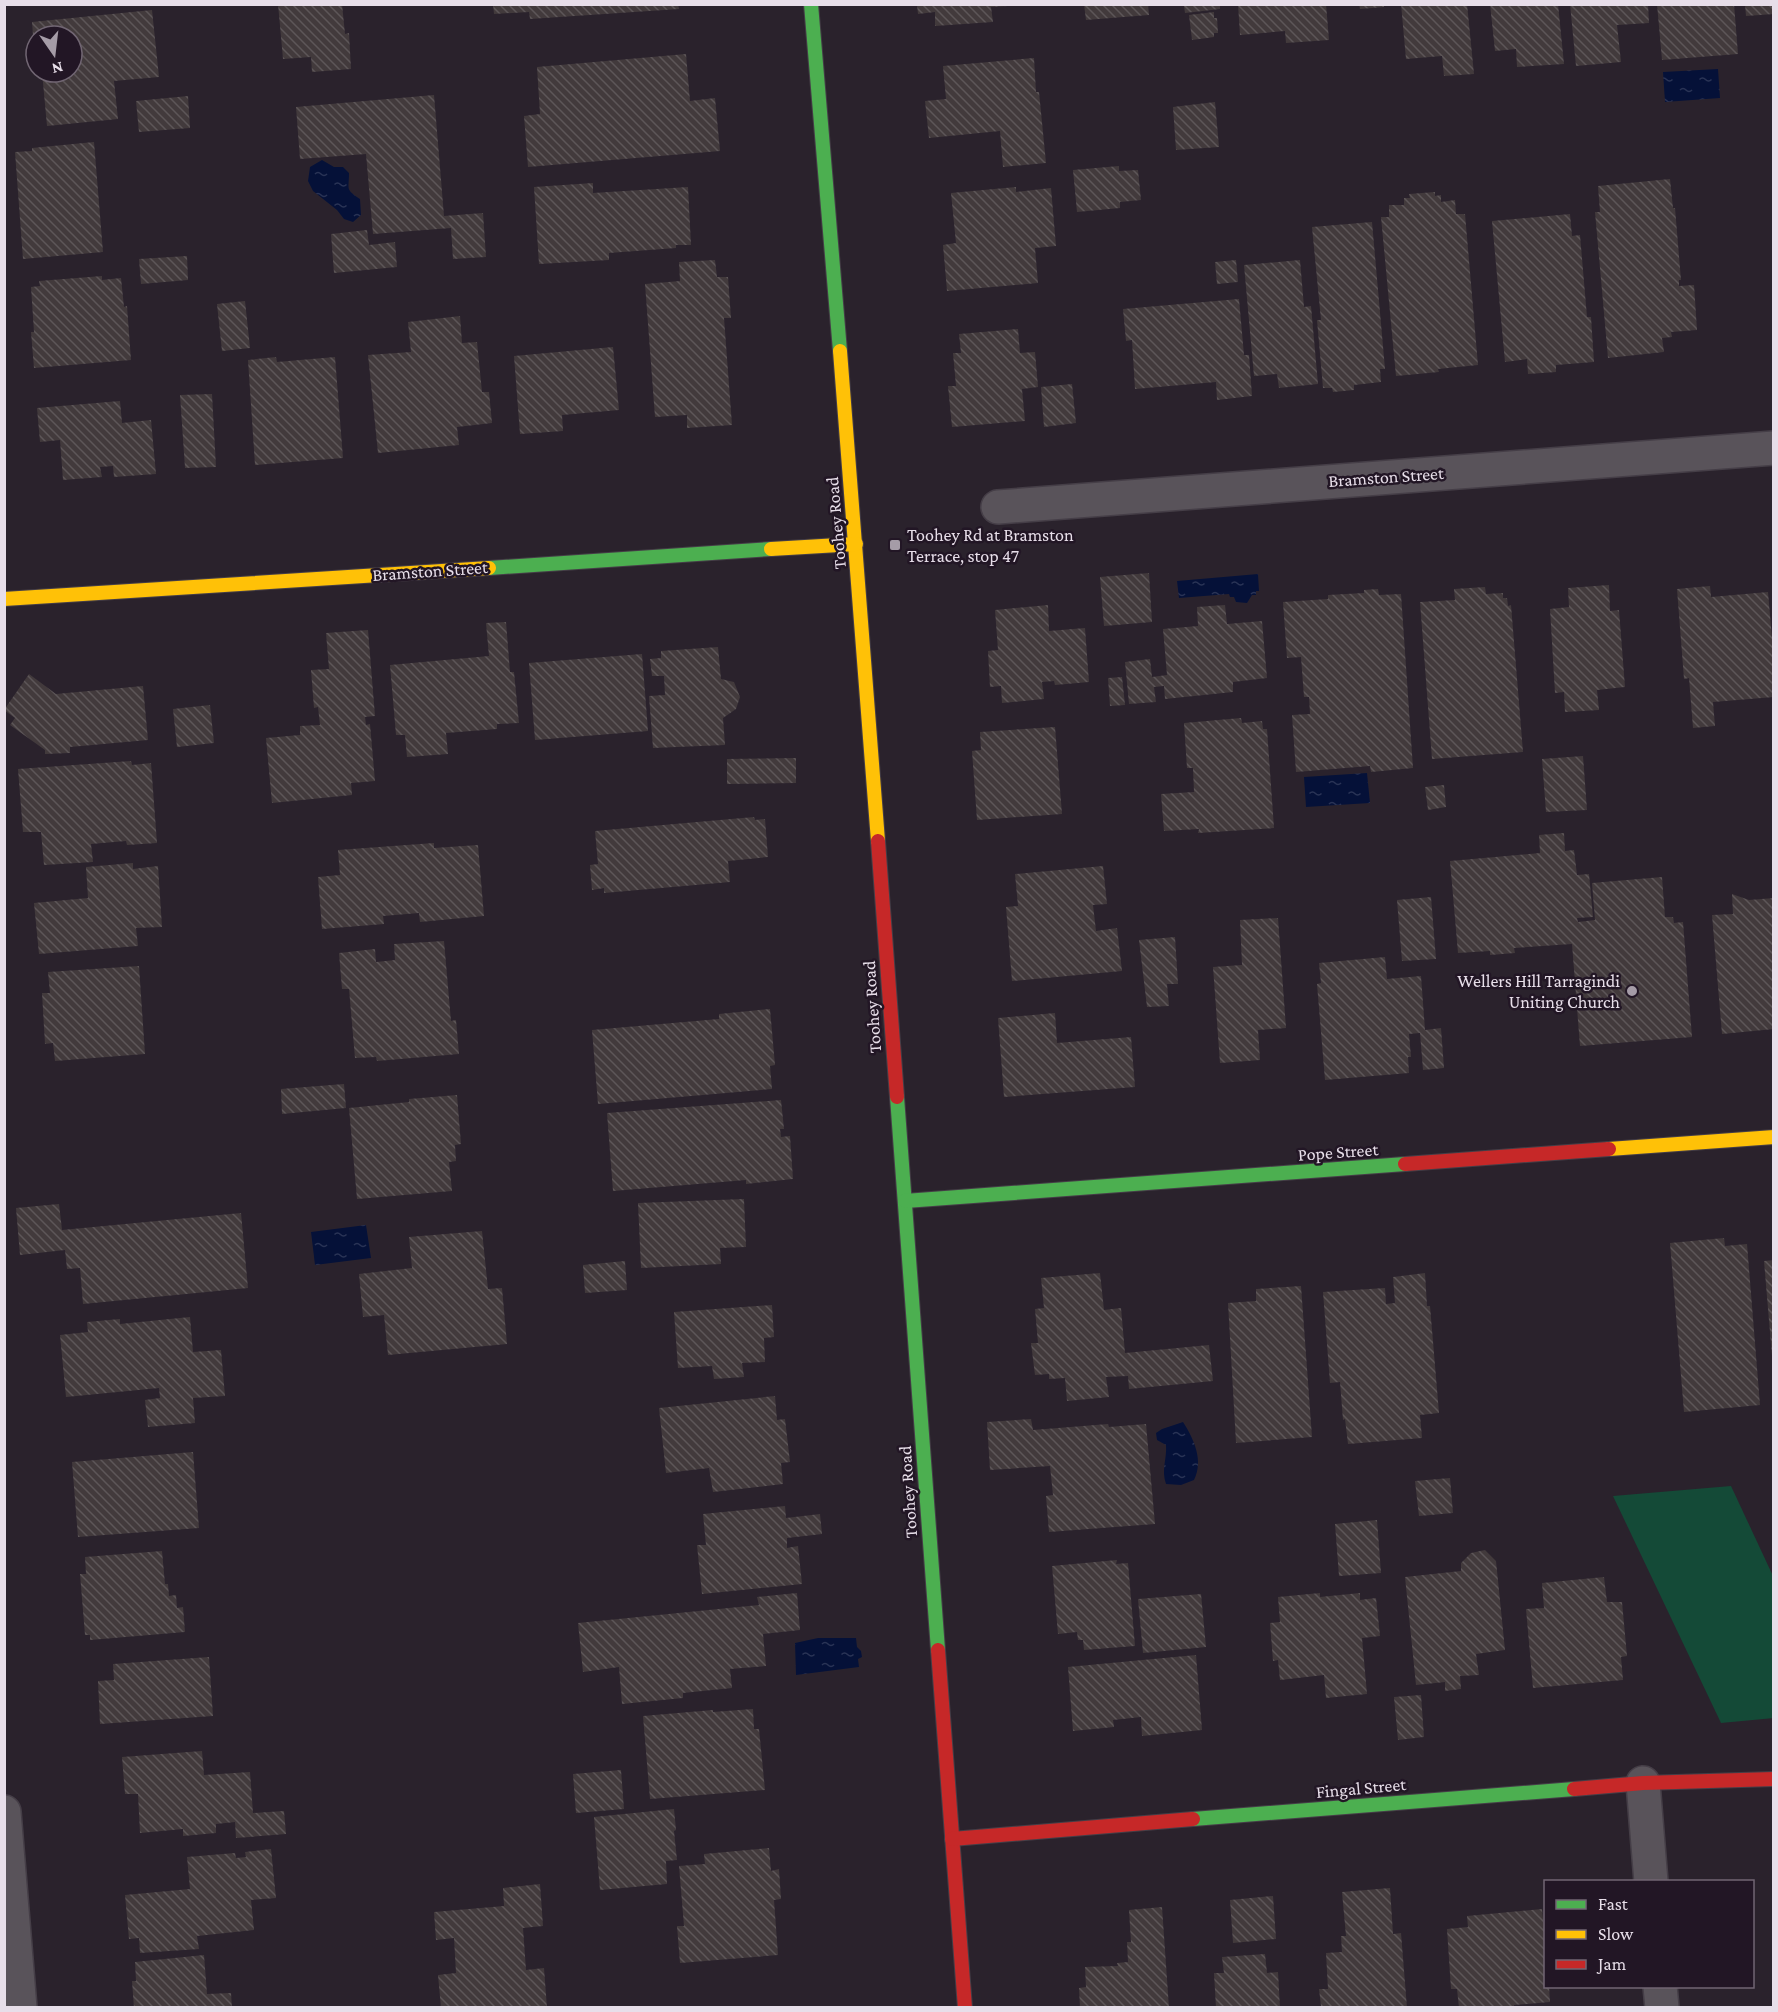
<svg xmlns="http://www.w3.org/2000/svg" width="1778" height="2012" font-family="'Crimson Pro',serif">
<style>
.park{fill:#144a37}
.water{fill:url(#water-ripples)}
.building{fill:url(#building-back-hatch)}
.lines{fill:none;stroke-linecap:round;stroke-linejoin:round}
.street-casing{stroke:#453e47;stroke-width:36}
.fast-casing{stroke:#453e47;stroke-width:16}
.slow-casing{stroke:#453e47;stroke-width:16}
.jam-casing{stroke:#453e47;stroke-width:16}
.street{stroke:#59535a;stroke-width:33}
.fast{stroke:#4caf50;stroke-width:14}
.slow{stroke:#ffc107;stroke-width:14}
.jam{stroke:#c62828;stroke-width:14}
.poi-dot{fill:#a59ca7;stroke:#221625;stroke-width:2}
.labels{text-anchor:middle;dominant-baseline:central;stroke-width:5;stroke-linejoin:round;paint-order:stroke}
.street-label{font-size:18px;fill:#e7dee9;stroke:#221625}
.poi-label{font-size:18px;fill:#e7dee9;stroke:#221625;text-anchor:start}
</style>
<defs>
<pattern id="water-ripples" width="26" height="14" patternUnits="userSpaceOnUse" patternTransform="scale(1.5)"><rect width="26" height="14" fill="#051138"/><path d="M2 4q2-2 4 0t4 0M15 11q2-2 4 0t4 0" fill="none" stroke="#293355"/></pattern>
<pattern id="building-back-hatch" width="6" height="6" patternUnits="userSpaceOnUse" patternTransform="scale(1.5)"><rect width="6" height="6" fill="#423a3c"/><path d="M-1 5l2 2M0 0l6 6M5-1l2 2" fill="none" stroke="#5d5658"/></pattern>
</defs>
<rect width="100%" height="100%" fill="#2a222c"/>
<polygon class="park" points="1731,1486 1773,1576 1774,1718 1721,1723 1613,1496"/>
<g class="water">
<polygon points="1718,69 1720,98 1665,102 1663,72"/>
<path d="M322,160L334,167H343L349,173C349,190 345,189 360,199L361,215L353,222L344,219L337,210L313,191L308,181L310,167Z"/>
<polygon points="1258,574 1259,591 1256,591 1256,595 1252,595 1247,603 1236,602 1234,597 1230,597 1229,594 1179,598 1177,581"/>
<polygon points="1367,773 1370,803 1306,807 1304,777"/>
<polygon points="366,1225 371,1258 315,1265 311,1232"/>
<path d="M1183,1422C1194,1439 1204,1461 1194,1480L1181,1485L1166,1484C1161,1469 1167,1460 1166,1445L1157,1440L1156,1433L1162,1429Z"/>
<polygon points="818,1638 856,1638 857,1647 861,1651 862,1657 858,1659 859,1667 796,1675 795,1643"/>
</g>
<g class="building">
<polygon points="278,4 342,4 345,34 349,33 351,69 312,72 311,57 283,59"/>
<polygon points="493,4 678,4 679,9 530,19 529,12 494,14"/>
<polygon points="1084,4 1148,4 1149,15 1086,20"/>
<polygon points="1194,4 1220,4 1220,9 1185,13 1184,6"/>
<polygon points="1238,4 1326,4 1329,40 1286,43 1285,31 1240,35"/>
<polygon points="1359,4 1383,4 1384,7 1360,9"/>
<polygon points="1401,4 1467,4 1474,74 1444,76 1442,56 1406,59"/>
<polygon points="1490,4 1558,4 1564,64 1517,67 1516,49 1495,51"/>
<polygon points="1570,4 1648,4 1649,23 1617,25 1621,62 1576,66"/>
<polygon points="1657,4 1734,4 1738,54 1662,60"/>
<polygon points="1745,4 1774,4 1774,14 1746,16"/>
<polygon points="917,5 1008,5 1008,6 991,7 993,22 935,26 935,12 918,14"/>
<polygon points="152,10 159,77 114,81 118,119 47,126 42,72 72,72 72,36 36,36 36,49 34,49 32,22"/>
<polygon points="1214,12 1214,18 1217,18 1218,33 1214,33 1214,37 1192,40 1189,15"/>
<polygon points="686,54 690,101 715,98 720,151 528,167 524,116 540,114 537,67"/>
<polygon points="1034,58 1036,92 1039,92 1046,163 1003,167 1000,131 929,138 925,101 946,99 943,66"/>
<polygon points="434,95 444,216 483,213 486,257 453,259 451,228 373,234 366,154 300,159 296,107"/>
<polygon points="188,96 190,128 139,132 136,101"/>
<polygon points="1215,102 1219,147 1176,150 1173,107"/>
<polygon points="94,142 103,252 23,259 15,152 32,151 32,148"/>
<polygon points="1119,166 1119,171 1138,170 1141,200 1120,202 1120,208 1077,212 1073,170"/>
<polygon points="1670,179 1673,208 1675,208 1681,280 1679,280 1679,286 1694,285 1697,330 1671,332 1672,337 1662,338 1664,352 1608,358 1595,212 1600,212 1598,186"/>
<polygon points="593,183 593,193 688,187 691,245 676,245 676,248 609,253 609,260 539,264 534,187"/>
<polygon points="1016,187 1016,192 1051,188 1056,246 1035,248 1038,283 947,291 943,245 956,243 951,193"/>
<polygon points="1435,192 1435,196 1441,195 1441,202 1455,200 1456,214 1465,214 1478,365 1438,369 1439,372 1396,376 1381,217 1389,217 1389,205 1404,205 1404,198 1410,198 1409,194"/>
<polygon points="1570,214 1572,236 1580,235 1587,317 1591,317 1594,362 1556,365 1556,372 1528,374 1527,359 1505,362 1492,221"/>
<polygon points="1372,222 1385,369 1380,369 1381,382 1354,385 1354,390 1333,392 1332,388 1323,388 1317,320 1321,320 1312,227"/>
<polygon points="367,230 369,245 395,242 397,267 334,273 331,234"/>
<polygon points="187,256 188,280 141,284 139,259"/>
<polygon points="715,260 717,277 728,277 731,318 724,318 732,425 687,428 687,415 655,417 645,284 680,281 679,262"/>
<polygon points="1236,260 1238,282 1217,284 1215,262"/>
<polygon points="1300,260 1304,307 1311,306 1318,384 1279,388 1277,374 1254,376 1244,265"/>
<polygon points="102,276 102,280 121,278 124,307 127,306 131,360 34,368 31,332 34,332 31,287 40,286 39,281"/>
<polygon points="1239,299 1244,355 1249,355 1252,396 1217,400 1216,382 1135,389 1132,340 1126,341 1123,309"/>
<polygon points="245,301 250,348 222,351 217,304"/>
<polygon points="460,316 462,343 477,342 482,392 489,392 492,423 457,427 459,445 378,453 368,355 411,352 408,322"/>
<polygon points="1018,329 1020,353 1035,352 1038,387 1022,389 1025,421 952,427 948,386 956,386 953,353 961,353 959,334"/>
<polygon points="613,347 619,410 562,415 563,431 520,434 514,356"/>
<polygon points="276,357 277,362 335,357 343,458 255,465 248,360"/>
<polygon points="1072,384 1076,423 1044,427 1041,387"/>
<polygon points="212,394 216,467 185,468 180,395"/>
<polygon points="120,401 122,423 151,420 156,474 114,477 113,466 100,467 102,477 63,480 60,440 40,442 37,408"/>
<polygon points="1149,573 1152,622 1104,626 1100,577"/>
<polygon points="1609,585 1610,611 1619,610 1625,687 1597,690 1599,710 1565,712 1564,692 1555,693 1550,609 1569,607 1568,588"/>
<polygon points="1710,586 1711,597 1768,592 1774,661 1774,697 1713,702 1715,726 1693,728 1689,678 1684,679 1677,589"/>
<polygon points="1485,587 1486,594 1503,593 1503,598 1507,598 1508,606 1511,605 1523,752 1432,759 1420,602 1455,600 1454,589"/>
<polygon points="1378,589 1379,595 1401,594 1413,768 1371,772 1370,766 1296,772 1292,715 1310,714 1309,697 1304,697 1301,657 1287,658 1283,602 1328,599 1328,595 1364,593 1364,590"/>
<polygon points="1048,605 1049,631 1085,628 1089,682 1055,685 1054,681 1042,682 1044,699 1002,703 1001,686 990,687 988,651 998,650 995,610"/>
<polygon points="1225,605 1227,624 1262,621 1267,678 1233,682 1233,692 1165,699 1164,686 1154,687 1156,702 1129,704 1125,662 1150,659 1152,677 1167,675 1163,629 1198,626 1197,607"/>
<polygon points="506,622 510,672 514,672 519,723 497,724 497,729 446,733 448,754 407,757 405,735 396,735 390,665 489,656 486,623"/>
<polygon points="368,630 375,716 365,717 366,725 370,724 375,781 351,783 352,795 272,803 266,738 300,735 300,726 320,725 318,707 314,708 311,670 329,669 326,633"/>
<polygon points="718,647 721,679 734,682 740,697 736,709 723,718 725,745 653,748 649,696 665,695 664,676 652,676 650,659 661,658 661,651"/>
<polygon points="642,654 648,731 535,740 529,663"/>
<polygon points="29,674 56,694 143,686 148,740 70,747 70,753 45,754 45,750 10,725 15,718 4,710"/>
<polygon points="1122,677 1125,705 1110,706 1108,678"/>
<polygon points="210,705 214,743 177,747 173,709"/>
<polygon points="1241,718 1242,723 1262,721 1263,729 1267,729 1274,828 1198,833 1199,829 1164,831 1161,794 1194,792 1193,768 1187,768 1184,723"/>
<polygon points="1055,727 1062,814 977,820 972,751 981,750 980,732"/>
<polygon points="1583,756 1587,810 1546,812 1542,759"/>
<polygon points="796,758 796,783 727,784 727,759"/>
<polygon points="131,761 132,765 151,763 157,843 127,845 126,841 91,844 93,862 44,865 41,832 23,832 18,769"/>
<polygon points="1444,785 1446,807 1428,810 1425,787"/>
<polygon points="754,817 755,820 765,819 768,857 728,861 730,882 604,893 604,888 592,890 590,865 598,864 595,831"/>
<polygon points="1564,833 1565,851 1574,850 1577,875 1589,874 1593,917 1577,918 1578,922 1595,920 1592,883 1662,877 1665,917 1673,917 1674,923 1683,922 1692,1037 1580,1046 1572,944 1514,948 1515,953 1490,955 1490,951 1458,953 1450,861 1540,853 1539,835"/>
<polygon points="434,843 434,848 478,845 484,916 420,922 419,913 383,916 384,924 322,929 318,877 340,875 338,850"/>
<polygon points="133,863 133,869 158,866 162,927 136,928 138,946 39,954 34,903 88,898 86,867"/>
<polygon points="1103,866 1107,904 1093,905 1096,931 1117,928 1122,971 1012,981 1006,907 1018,906 1015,874"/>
<polygon points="1732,894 1749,900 1774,898 1774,1029 1722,1034 1712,915 1733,914"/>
<polygon points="1431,897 1436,959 1402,961 1397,900"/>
<polygon points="1278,918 1286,1028 1258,1030 1260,1060 1220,1063 1213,967 1242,965 1240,920"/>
<polygon points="1175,937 1178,984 1167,984 1169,1006 1147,1007 1139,940"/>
<polygon points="444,941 451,1021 456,1020 459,1054 377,1061 376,1057 355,1058 349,989 342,989 339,953 375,949 376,962 395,960 394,944"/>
<polygon points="1385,957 1387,979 1421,976 1425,1030 1441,1028 1444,1068 1423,1070 1420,1033 1409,1034 1411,1057 1408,1057 1409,1073 1325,1080 1317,984 1321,983 1319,963"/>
<polygon points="139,966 145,1054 55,1061 53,1043 45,1044 42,993 50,993 48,972"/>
<polygon points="770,1009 775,1065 770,1066 772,1089 598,1104 592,1030 719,1019 719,1014"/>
<polygon points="1055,1013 1057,1043 1131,1037 1135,1087 1004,1097 998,1018"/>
<polygon points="344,1084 346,1108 282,1114 281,1089"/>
<polygon points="457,1095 461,1144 455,1145 456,1161 449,1162 452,1191 357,1199 349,1108 409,1102 409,1099"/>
<polygon points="781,1100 784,1129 780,1129 781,1137 790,1136 793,1179 746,1184 746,1180 613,1191 607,1113"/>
<polygon points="744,1199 746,1247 720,1248 721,1264 641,1268 638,1203"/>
<polygon points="59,1204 62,1230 241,1213 248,1288 83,1304 80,1268 67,1269 65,1250 20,1255 16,1208"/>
<polygon points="482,1231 488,1289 502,1288 507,1344 388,1355 384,1315 363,1317 359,1274 412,1268 409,1237"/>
<polygon points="1724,1238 1725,1246 1747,1244 1760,1405 1684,1412 1670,1243"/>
<polygon points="1774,1260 1774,1356 1772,1356 1764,1261"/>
<polygon points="625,1261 627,1290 585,1293 583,1265"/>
<polygon points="1100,1273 1104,1310 1121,1308 1125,1353 1209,1345 1213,1381 1129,1389 1128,1376 1106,1377 1109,1397 1067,1401 1065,1378 1049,1379 1049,1374 1035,1375 1031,1343 1038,1343 1035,1309 1044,1308 1041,1278"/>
<polygon points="1425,1273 1427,1306 1430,1306 1439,1413 1420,1415 1422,1438 1348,1444 1345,1419 1343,1420 1340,1382 1330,1383 1323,1292 1385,1288 1386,1304 1395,1303 1393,1277"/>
<polygon points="1301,1286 1312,1437 1236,1443 1228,1303 1256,1301 1256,1289"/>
<polygon points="772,1305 774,1337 764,1338 765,1362 742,1363 744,1377 714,1379 712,1366 678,1368 674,1312"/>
<polygon points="190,1317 193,1352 221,1350 225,1396 193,1398 195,1423 148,1427 145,1400 160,1398 159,1388 66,1397 60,1335 88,1332 87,1322 120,1319 120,1324"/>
<polygon points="775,1396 777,1420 785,1419 790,1462 781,1463 783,1484 713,1492 709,1468 666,1473 659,1408"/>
<polygon points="1031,1419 1033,1430 1108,1424 1109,1427 1146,1424 1155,1524 1049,1532 1046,1496 1053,1495 1050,1466 990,1470 987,1422"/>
<polygon points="193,1452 199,1528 78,1537 72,1462"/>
<polygon points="1450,1478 1453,1513 1419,1516 1415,1481"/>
<polygon points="785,1506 786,1518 820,1514 822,1534 787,1538 787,1548 798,1546 802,1584 702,1594 697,1545 706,1545 703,1514"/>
<polygon points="1377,1520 1381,1573 1339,1576 1335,1524"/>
<polygon points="1485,1550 1496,1561 1505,1650 1476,1654 1479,1675 1460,1676 1461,1689 1445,1691 1445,1682 1416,1685 1405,1577 1461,1571 1461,1563 1471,1553"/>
<polygon points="162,1551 165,1584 168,1584 169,1596 176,1595 177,1608 183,1607 185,1632 90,1640 90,1635 85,1635 80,1574 86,1574 85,1557"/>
<polygon points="1117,1560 1116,1564 1128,1563 1135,1646 1084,1650 1083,1640 1078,1640 1077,1632 1058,1634 1052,1566"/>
<polygon points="1604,1577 1607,1602 1622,1602 1627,1656 1621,1657 1623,1680 1533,1688 1526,1609 1544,1608 1542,1583"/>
<polygon points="797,1593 800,1630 763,1634 766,1666 730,1669 732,1688 683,1693 683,1698 622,1704 619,1667 583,1672 578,1623 759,1605 757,1597"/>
<polygon points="1320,1593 1320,1597 1360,1593 1360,1600 1376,1598 1380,1636 1362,1638 1367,1694 1326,1698 1324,1675 1280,1680 1278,1660 1273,1661 1270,1623 1280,1622 1278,1597"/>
<polygon points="1201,1594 1206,1647 1143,1653 1138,1599"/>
<polygon points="1196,1655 1202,1730 1142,1736 1141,1717 1113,1720 1114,1727 1073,1731 1068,1667"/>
<polygon points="209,1657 213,1716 100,1724 98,1681 114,1680 113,1664"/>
<polygon points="1421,1695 1424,1737 1398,1740 1394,1697"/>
<polygon points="753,1709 754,1729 759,1729 765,1790 650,1799 643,1716 713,1710 713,1712"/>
<polygon points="202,1751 204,1775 250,1772 253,1813 284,1811 286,1834 236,1838 235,1822 216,1824 216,1833 183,1836 183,1829 140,1833 138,1794 125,1794 122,1757"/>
<polygon points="621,1770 624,1809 576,1813 573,1774"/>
<polygon points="674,1809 676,1830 674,1831 677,1860 666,1861 667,1884 600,1890 594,1817"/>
<polygon points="769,1848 771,1871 779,1869 781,1899 774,1900 778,1955 680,1963 677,1926 684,1926 679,1866 705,1864 704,1854"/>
<polygon points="271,1849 276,1898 251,1900 254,1930 197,1936 199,1949 140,1953 139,1938 129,1939 125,1895 190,1889 187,1857 235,1853 236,1858 246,1857 245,1852"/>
<polygon points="540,1884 543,1926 523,1928 526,1970 544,1968 547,2008 441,2008 438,1975 456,1973 454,1938 436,1940 434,1912 504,1906 503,1888"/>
<polygon points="1390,1888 1393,1934 1401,1933 1407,2008 1321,2006 1319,1989 1328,1989 1326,1953 1342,1952 1341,1936 1346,1936 1342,1892"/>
<polygon points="1273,1896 1276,1939 1233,1943 1230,1900"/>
<polygon points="1162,1907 1169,2008 1080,2008 1079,1988 1086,1987 1085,1967 1118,1966 1117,1963 1128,1962 1127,1942 1131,1942 1129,1910"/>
<polygon points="1542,1909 1546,1948 1546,1986 1549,1986 1550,2002 1514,2005 1514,2008 1459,2008 1457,1989 1451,1989 1447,1929 1468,1927 1467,1916"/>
<polygon points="1265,1954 1267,1973 1278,1972 1280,2008 1216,2008 1214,1973 1224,1973 1222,1957"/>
<polygon points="204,1955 207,1994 231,1993 232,2008 134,2008 132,1981 136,1981 135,1962"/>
</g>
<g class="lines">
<defs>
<g id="street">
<polyline points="998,507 1774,448"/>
<polyline points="1643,1783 1651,1882"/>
<polyline points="4,1812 20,2008"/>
<polyline points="1660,1986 1662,2008"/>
</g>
<g id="fast">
<polyline points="811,4 840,351"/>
<polyline points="489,568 771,549"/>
<polyline points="897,1097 938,1650"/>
<polyline points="905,1201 1405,1164"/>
<polyline points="1193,1819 1574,1789"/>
</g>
<g id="slow">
<polyline points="840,351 878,841"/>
<polyline points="771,549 856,544"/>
<polyline points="4,599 489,568"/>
<polyline points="1609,1149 1774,1137"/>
</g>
<g id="jam">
<polyline points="878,841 897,1097"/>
<polyline points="1405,1164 1609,1149"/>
<polyline points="938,1650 965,2008"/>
<polyline points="1574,1789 1643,1783 1774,1779"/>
<polyline points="952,1839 1193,1819"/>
</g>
</defs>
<use href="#street" class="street-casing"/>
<use href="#fast" class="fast-casing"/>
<use href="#slow" class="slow-casing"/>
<use href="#jam" class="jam-casing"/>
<use href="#street" class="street"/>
<use href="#fast" class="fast"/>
<use href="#slow" class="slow"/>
<use href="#jam" class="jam"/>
</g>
<g class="poi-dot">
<rect x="889" y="539" width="12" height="12" rx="3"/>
<circle cx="1632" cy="991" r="6"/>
</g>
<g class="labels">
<g class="street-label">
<text transform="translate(1386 477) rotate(-4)">Bramston Street</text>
<text transform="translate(836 523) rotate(-95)">Toohey Road</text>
<text transform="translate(430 571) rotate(-4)">Bramston Street</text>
<text transform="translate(872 1007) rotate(-94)">Toohey Road</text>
<text transform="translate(1338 1152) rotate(-4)">Pope Street</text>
<text transform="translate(908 1492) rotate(-94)">Toohey Road</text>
<text transform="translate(1361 1788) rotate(-5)">Fingal Street</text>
</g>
<g class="poi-label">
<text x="907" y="535">Toohey Rd at Bramston<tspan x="907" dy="21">Terrace, stop 47</tspan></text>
<text x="1620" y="981" text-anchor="end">Wellers Hill Tarragindi<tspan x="1620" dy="21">Uniting Church</tspan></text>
</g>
</g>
<rect width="1778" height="2012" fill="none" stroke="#e7dee9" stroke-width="12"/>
<rect x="1544" y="1880" width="210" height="108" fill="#221625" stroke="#716673" stroke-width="1.5"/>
<rect x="1556" y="1900" width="30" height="9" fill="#4caf50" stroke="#716673" stroke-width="1.5"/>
<text x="1598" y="1910" font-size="18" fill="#e7dee9">Fast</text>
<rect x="1556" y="1930" width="30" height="9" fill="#ffc107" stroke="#716673" stroke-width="1.5"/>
<text x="1598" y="1940" font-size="18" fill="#e7dee9">Slow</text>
<rect x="1556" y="1960" width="30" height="9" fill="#c62828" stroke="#716673" stroke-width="1.5"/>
<text x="1598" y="1970" font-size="18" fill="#e7dee9">Jam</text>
<g transform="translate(54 54) rotate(166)"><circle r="28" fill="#221625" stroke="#716673" stroke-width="1.5"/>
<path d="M0-4.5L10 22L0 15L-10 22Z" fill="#a59ca7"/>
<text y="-9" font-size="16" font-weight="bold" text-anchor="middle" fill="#e7dee9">N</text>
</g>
</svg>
